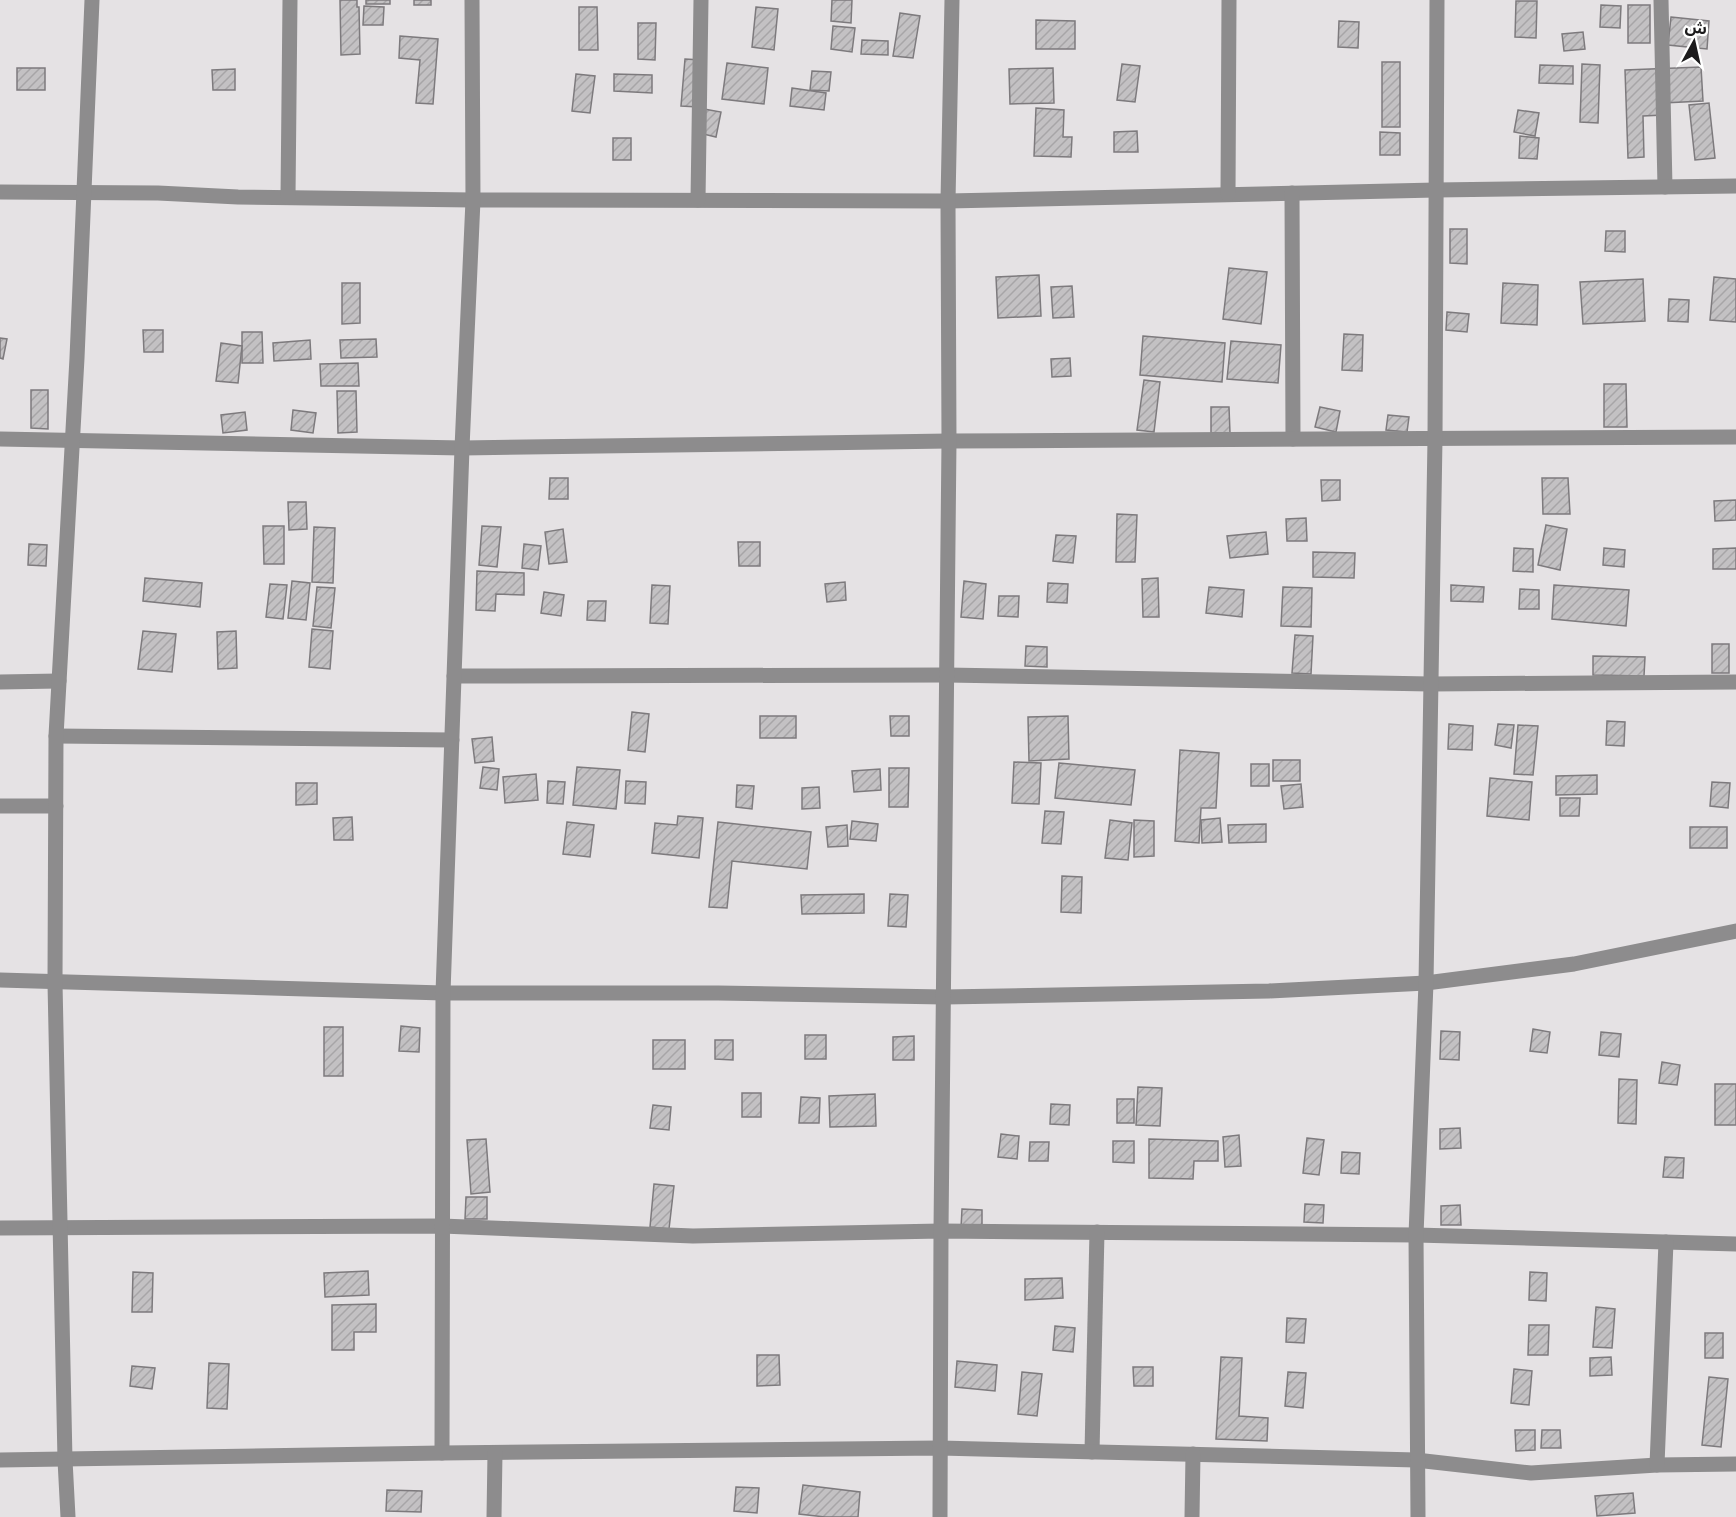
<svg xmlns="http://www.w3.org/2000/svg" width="1736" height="1517" font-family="'Asap Condensed','Noto Sans Arabic',sans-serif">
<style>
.building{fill:url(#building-hatch);stroke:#7d7a7d;stroke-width:1.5}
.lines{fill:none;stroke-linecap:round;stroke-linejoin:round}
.street{stroke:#8d8c8d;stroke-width:15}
</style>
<defs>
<pattern id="building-hatch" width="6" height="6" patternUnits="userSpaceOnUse" patternTransform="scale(1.5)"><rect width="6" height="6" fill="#c3c1c3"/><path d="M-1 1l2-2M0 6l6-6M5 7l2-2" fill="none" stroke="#a7a5a7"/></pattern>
</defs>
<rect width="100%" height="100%" fill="#e5e2e4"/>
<g class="building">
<polygon points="340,0 357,0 357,7 359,7 360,54 341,55"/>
<rect x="366" y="0" width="24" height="4"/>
<rect x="414" y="0" width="17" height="5"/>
<polygon points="832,0 852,0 851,23 831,21"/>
<polygon points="1516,1 1537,1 1536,38 1515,37"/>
<polygon points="1601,5 1621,6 1620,28 1600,27"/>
<rect x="1628" y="5" width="22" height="38"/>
<polygon points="364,6 384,7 383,25 363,25"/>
<polygon points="579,7 597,7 598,50 579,50"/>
<polygon points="756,7 778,9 774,50 752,47"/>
<polygon points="900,13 920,16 913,58 893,56"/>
<polygon points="1671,17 1709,21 1707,49 1668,45"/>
<polygon points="1036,20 1075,21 1075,49 1036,49"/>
<polygon points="1339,21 1359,22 1358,48 1338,47"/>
<polygon points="638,23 656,23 655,60 638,59"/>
<polygon points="833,26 855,28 852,52 831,49"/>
<polygon points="1583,32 1585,49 1564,51 1562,34"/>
<polygon points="400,36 438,39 433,104 416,103 420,60 399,58"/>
<polygon points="862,40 888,41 888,55 861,54"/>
<polygon points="685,59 701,60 698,107 681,106"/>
<rect x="1382" y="62" width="18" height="65"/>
<polygon points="727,63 768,68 764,104 722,99"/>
<polygon points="1122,64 1140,66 1135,102 1117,100"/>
<polygon points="1582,64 1600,65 1598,123 1580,122"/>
<polygon points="1540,65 1573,66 1573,84 1539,83"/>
<polygon points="1701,67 1703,101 1663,103 1663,115 1643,116 1644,157 1628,158 1625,70"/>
<rect x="17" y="68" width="28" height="22"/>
<polygon points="1053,68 1054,103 1010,104 1009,69"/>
<polygon points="235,69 235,90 213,90 212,70"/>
<polygon points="812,71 831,72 829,91 810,90"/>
<polygon points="576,74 595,76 590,113 572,111"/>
<polygon points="614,74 652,75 652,93 614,91"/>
<polygon points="792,88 826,93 824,110 790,106"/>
<polygon points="1709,103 1715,158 1695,160 1689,105"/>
<polygon points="1036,108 1064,110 1063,137 1072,137 1071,157 1034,156"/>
<polygon points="704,109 721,112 716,137 699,133"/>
<polygon points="1518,110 1539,113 1535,136 1514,132"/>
<polygon points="1137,131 1138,152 1114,152 1114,132"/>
<polygon points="1380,132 1400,133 1400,155 1380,155"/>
<polygon points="1520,136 1539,138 1537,159 1519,158"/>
<rect x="613" y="138" width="18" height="22"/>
<polygon points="1450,229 1467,229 1467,264 1450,263"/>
<polygon points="1606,231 1625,231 1625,252 1605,251"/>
<polygon points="1229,268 1267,272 1261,324 1223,319"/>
<polygon points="1039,275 1041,316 998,318 996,277"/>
<polygon points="1714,277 1736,279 1736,322 1710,320"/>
<polygon points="1643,279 1645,321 1583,324 1580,282"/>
<polygon points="342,283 360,283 360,323 342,324"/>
<polygon points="1503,283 1538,285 1537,325 1501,323"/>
<polygon points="1072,286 1074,317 1053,318 1051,287"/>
<polygon points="1669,299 1689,300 1688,322 1668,321"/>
<polygon points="1447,312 1469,314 1467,332 1446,330"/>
<polygon points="143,330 163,330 163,352 144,352"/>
<polygon points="242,332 262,332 263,363 242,363"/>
<polygon points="1344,334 1363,335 1362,371 1342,370"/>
<polygon points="1143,336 1225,343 1222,382 1140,375"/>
<polygon points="0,338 7,339 3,359 0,358"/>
<polygon points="376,339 377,357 341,358 340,340"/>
<polygon points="310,340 311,359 274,361 273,343"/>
<polygon points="1231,341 1281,345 1278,383 1227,379"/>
<polygon points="221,343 242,346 238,383 216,381"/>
<polygon points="1070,358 1071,376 1052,377 1051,359"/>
<polygon points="358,363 359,386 321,386 320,364"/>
<polygon points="1144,380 1160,382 1154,432 1137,430"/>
<polygon points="1604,384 1626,384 1627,427 1604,427"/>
<polygon points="31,390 48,390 48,429 31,428"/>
<polygon points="337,391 356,391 357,432 338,433"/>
<polygon points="1211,407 1229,407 1230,433 1211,433"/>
<polygon points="1320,407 1340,411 1336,432 1315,427"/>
<polygon points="293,410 316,413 313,433 291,430"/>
<polygon points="245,412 247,430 223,433 221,415"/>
<polygon points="1388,415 1409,417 1407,432 1386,430"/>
<polygon points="550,478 568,478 568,499 549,499"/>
<polygon points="1542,478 1568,478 1570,514 1543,514"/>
<polygon points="1321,480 1340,480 1340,500 1322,501"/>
<polygon points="1736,500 1736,520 1715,521 1714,501"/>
<polygon points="288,502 306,502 307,529 289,530"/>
<polygon points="1117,514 1137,515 1135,562 1116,562"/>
<polygon points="1306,518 1307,541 1287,541 1286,519"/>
<polygon points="1546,525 1567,529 1560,570 1538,565"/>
<polygon points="263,526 284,526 284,564 264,564"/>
<polygon points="482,526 501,527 497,567 479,565"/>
<polygon points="314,527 335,528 333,583 312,582"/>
<polygon points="563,529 567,562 549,564 545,532"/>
<polygon points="1266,532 1268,554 1230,558 1227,536"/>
<polygon points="1056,535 1076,536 1073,563 1053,561"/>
<polygon points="738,542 760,542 760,566 739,566"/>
<polygon points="29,544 47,545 46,566 28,565"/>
<polygon points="524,544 541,546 538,570 522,568"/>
<polygon points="1514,548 1533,549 1533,572 1513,571"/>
<polygon points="1604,548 1625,550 1624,567 1603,565"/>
<polygon points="1736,548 1736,569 1713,569 1713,549"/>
<polygon points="1313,552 1355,553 1354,578 1313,577"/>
<polygon points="477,571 524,573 524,595 496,594 495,611 476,610"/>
<polygon points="145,578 202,583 200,607 143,601"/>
<polygon points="1158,578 1159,617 1143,617 1142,579"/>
<polygon points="292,581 310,583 306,620 288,618"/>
<polygon points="964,581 986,584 983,619 961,617"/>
<polygon points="845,582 846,600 827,602 825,584"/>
<polygon points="1048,583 1068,584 1067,603 1047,602"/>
<polygon points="270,584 287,585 283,619 266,617"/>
<polygon points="652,585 670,586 668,624 650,623"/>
<polygon points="1451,585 1484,587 1483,602 1451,601"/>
<polygon points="1554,585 1629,590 1626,626 1552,619"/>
<polygon points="317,587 335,588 331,628 313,626"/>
<polygon points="1209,587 1244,590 1242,617 1206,613"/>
<polygon points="1283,587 1312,588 1311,627 1281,626"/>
<polygon points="1520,589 1539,590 1539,609 1519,609"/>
<polygon points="544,592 564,595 561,616 541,613"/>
<polygon points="999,596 1019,596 1018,617 998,616"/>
<polygon points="588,601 606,601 605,621 587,620"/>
<polygon points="312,629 333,631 330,669 309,667"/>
<polygon points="143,631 176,634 172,672 138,669"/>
<polygon points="236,631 237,668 218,669 217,632"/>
<polygon points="1295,635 1313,636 1311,674 1292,673"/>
<rect x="1712" y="644" width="17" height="29"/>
<polygon points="1026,646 1047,647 1047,667 1025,666"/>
<polygon points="1593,656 1645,657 1644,676 1593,675"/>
<polygon points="632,712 649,714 645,752 628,750"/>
<rect x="760" y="716" width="36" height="22"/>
<polygon points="890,716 909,716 909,736 891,736"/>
<polygon points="1068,716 1069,759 1029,761 1028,717"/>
<polygon points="1607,721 1625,722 1624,746 1606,745"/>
<polygon points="1449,724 1473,726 1472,750 1448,749"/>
<polygon points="1498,724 1514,725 1511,748 1495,745"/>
<polygon points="1518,725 1538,726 1533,775 1514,774"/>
<polygon points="492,737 494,761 475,763 472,739"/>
<polygon points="1180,750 1219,753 1216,808 1201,808 1199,843 1175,841"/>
<rect x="1273" y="760" width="27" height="21"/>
<polygon points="1014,762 1041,763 1039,804 1012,803"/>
<polygon points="1059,763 1135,770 1131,805 1055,798"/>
<rect x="1251" y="764" width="18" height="22"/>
<polygon points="483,767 499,769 497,790 480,788"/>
<polygon points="577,767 620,770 616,809 573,805"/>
<polygon points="889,768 909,768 908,807 889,807"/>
<polygon points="880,769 881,790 854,792 852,771"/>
<polygon points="536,774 538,800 505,803 503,777"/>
<polygon points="1597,775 1597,794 1556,795 1556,776"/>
<polygon points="1490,778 1532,782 1529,820 1487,816"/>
<polygon points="548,781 565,782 563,804 547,803"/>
<polygon points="626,781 646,782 645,804 625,803"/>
<polygon points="1712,782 1730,783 1728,808 1710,806"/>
<polygon points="296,783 317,783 317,804 296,805"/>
<polygon points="1301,784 1303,807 1284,809 1281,786"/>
<polygon points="737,785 754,786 752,809 736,807"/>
<polygon points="819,787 820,808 802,809 802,788"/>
<polygon points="1560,798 1580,798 1579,816 1560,816"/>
<polygon points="1045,811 1064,812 1061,844 1042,843"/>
<polygon points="678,816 703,818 699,858 652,853 655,823 677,825"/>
<polygon points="352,817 353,840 334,840 333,818"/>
<polygon points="1220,818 1222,842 1202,843 1201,820"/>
<polygon points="1110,820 1132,823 1128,860 1105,858"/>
<polygon points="1134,820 1154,821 1154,856 1134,857"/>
<polygon points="852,821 878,824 876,841 850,839"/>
<polygon points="567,822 594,825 590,857 563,854"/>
<polygon points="718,822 811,832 807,869 732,861 727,908 709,907"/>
<polygon points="1266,824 1266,842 1229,843 1228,825"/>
<polygon points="847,825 848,846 828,847 826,827"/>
<rect x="1690" y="827" width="37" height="21"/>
<polygon points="1062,876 1082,877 1081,913 1061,912"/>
<polygon points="864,894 864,913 802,914 801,895"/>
<polygon points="890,894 908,895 906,927 888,926"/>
<polygon points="401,1026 420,1028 419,1052 399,1051"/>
<rect x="324" y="1027" width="19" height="49"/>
<polygon points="1533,1029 1550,1032 1547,1053 1530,1051"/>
<polygon points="1441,1031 1460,1032 1459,1060 1440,1059"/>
<polygon points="1601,1032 1621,1034 1619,1057 1599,1055"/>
<rect x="805" y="1035" width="21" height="24"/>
<polygon points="914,1036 914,1060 893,1060 893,1037"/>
<rect x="653" y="1040" width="32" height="29"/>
<polygon points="715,1040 733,1040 733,1060 715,1059"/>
<polygon points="1662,1062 1680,1065 1677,1085 1659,1083"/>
<polygon points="1619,1079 1637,1080 1636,1124 1618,1123"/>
<rect x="1715" y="1084" width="21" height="41"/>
<polygon points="1138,1087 1162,1088 1160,1126 1136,1125"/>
<rect x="742" y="1093" width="19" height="24"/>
<polygon points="875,1094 876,1126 830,1127 829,1096"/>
<polygon points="801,1097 820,1098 819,1123 799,1123"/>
<rect x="1117" y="1099" width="17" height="24"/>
<polygon points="1051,1104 1070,1105 1069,1125 1050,1124"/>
<polygon points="653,1105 671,1107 669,1130 650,1128"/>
<polygon points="1460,1128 1461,1148 1440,1149 1440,1129"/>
<polygon points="1001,1134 1019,1136 1017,1159 998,1157"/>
<polygon points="1239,1135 1241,1166 1225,1167 1223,1137"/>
<polygon points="1307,1138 1324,1140 1319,1175 1303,1173"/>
<polygon points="486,1139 490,1192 471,1194 467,1140"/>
<polygon points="1149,1139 1218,1141 1218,1161 1194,1161 1193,1179 1149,1178"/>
<polygon points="1113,1141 1134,1141 1134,1163 1113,1162"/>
<polygon points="1030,1142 1049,1142 1048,1161 1029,1161"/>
<polygon points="1342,1152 1360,1153 1359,1174 1341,1173"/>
<polygon points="1665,1157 1684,1158 1683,1178 1663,1177"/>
<polygon points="654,1184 674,1186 669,1229 650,1227"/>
<polygon points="466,1197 487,1197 487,1219 465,1219"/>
<polygon points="1305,1204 1324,1205 1323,1223 1304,1222"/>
<polygon points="1460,1205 1461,1225 1441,1225 1441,1206"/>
<polygon points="962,1209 982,1210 982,1228 961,1228"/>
<polygon points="368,1271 369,1295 325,1297 324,1273"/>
<polygon points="133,1272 153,1273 152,1312 132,1312"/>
<polygon points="1530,1272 1547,1273 1546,1301 1529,1300"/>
<polygon points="1062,1278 1063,1298 1025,1300 1025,1279"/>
<polygon points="376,1304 376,1332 354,1332 354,1350 332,1350 332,1305"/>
<polygon points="1596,1307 1615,1309 1612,1348 1593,1347"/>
<polygon points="1287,1318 1306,1319 1304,1343 1286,1342"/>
<polygon points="1529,1325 1549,1325 1548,1355 1528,1355"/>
<polygon points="1055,1326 1075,1328 1073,1352 1053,1350"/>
<rect x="1705" y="1333" width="18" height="25"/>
<polygon points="757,1355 779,1355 780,1385 757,1386"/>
<polygon points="1221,1357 1242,1358 1239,1416 1268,1418 1267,1441 1216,1439"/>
<polygon points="1611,1357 1612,1375 1590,1376 1590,1358"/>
<polygon points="957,1361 997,1365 995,1391 955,1387"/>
<polygon points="209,1363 229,1364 227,1409 207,1408"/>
<polygon points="132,1366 155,1368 152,1389 130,1386"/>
<polygon points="1133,1367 1153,1367 1153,1386 1134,1386"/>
<polygon points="1514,1369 1532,1371 1529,1405 1511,1403"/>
<polygon points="1022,1372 1042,1374 1037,1416 1018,1414"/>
<polygon points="1288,1372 1306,1373 1303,1408 1285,1406"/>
<polygon points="1709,1377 1728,1379 1721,1447 1702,1445"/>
<polygon points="1515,1430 1535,1430 1535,1450 1516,1451"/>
<polygon points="1542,1430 1560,1430 1561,1448 1541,1448"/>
<polygon points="803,1485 860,1492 858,1517 825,1517 799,1514"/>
<polygon points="736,1487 759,1488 757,1513 734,1511"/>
<polygon points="387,1490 422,1491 421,1512 386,1511"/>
<polygon points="1633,1493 1635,1513 1597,1516 1595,1496"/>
</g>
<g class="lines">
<g class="street">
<polyline points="1661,0 1665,187"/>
<polyline points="0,192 158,193 238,197 473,200 948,201 1436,190 1736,186"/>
<polyline points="1292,193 1293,439"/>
<polyline points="1228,194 1229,0"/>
<polyline points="288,197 290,0"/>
<polyline points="698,200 701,0"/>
<polyline points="0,439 462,448 949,441 1736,437"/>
<polyline points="454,676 947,675 1430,684 1736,682"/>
<polyline points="0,682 59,681"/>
<polyline points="56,736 452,740"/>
<polyline points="0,806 56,806"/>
<polyline points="0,980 443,993 718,993 944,997 1269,991 1426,983 1574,964 1736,931"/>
<polyline points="0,1228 442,1226 693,1236 941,1231 1416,1235 1736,1244"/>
<polyline points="1092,1452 1097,1232"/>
<polyline points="442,1453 443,993 462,448 473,200 472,0"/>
<polyline points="0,1460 442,1453 940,1448 1416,1460 1531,1473 1657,1465 1736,1464"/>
<polyline points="1657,1465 1666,1242"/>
<polyline points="68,1517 65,1460 55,983 56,736 77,358 92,0"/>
<polyline points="494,1517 495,1453"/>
<polyline points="940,1517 941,1231 949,441 948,201 952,0"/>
<polyline points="1192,1517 1193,1454"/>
<polyline points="1418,1517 1416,1235 1426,983 1435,439 1437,0"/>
</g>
</g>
<g transform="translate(1694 42) rotate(8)" stroke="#ffffff" stroke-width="4.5" paint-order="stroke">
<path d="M0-4.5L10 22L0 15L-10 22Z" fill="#1c1b1c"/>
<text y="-9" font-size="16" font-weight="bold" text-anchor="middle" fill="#1c1b1c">ش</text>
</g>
</svg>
